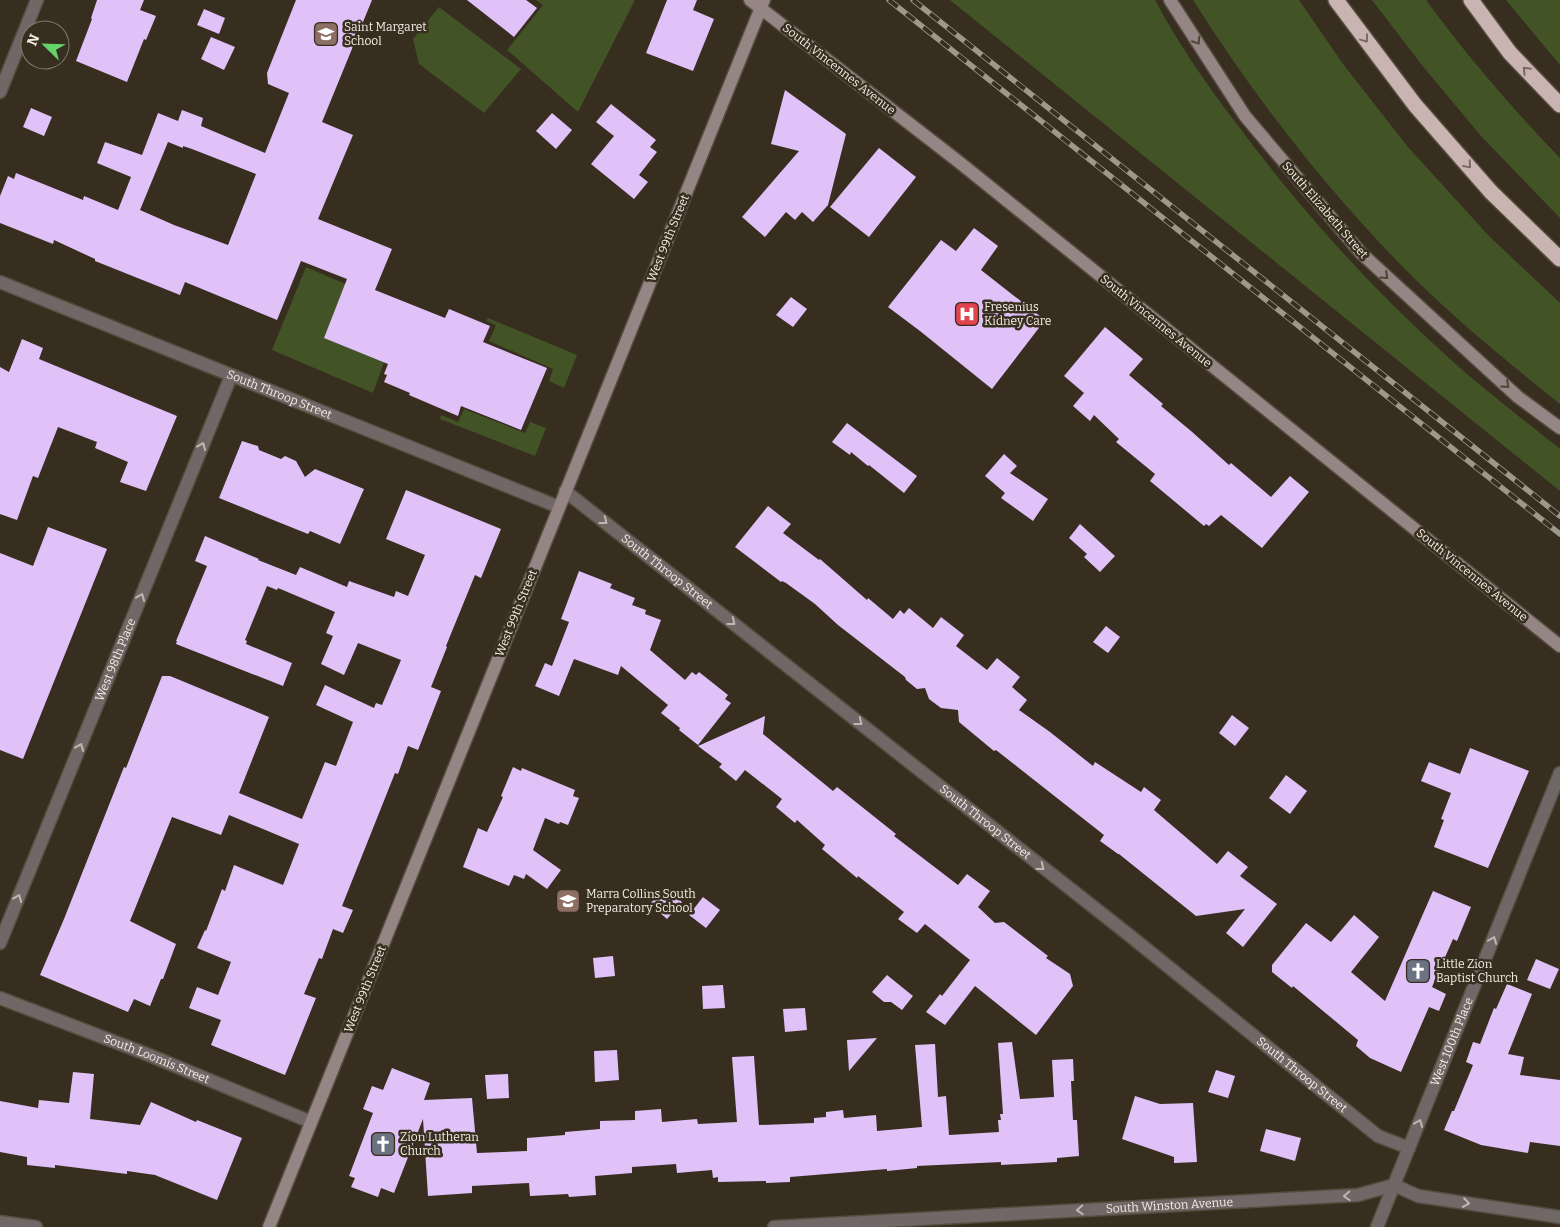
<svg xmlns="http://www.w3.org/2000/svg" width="1560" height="1227" font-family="Bitter,serif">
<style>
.green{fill:#425326}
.building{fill:#e0c2f9;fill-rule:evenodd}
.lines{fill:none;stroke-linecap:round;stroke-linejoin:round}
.street-casing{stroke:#554d3f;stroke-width:15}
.secondary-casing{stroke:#554d3f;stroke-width:15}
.highway-casing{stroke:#554d3f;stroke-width:18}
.street{stroke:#716766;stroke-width:12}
.secondary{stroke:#958685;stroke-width:12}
.highway{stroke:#cab4b1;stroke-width:15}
.rail-casing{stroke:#9f978c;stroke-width:5.5}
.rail{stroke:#372e20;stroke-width:4;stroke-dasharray:11;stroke-linecap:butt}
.oneway{stroke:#796a61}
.oneway2{stroke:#4e4439}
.oneway3{stroke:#bfb7b2}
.labels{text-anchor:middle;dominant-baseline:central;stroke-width:5;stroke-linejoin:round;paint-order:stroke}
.poi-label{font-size:12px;fill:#f3ede4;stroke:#372e20;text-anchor:start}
.street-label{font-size:12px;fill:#f3ede4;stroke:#372e20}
</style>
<rect width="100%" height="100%" fill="#372e20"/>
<g class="green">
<polygon points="536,0 635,0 578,112 507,50 543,5"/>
<path d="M950,0H1155C1178,43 1206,84 1236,123C1299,208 1370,287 1449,358C1484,390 1523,419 1560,449V491Z"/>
<path d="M1193,0H1299L1343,64L1408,147L1489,236L1560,303V404C1505,360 1450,315 1401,265C1322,184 1253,95 1193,0Z"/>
<path d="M1372,0H1426C1467,56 1512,108 1560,158V218L1481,136L1421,64Z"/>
<polygon points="1506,0 1560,0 1560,65"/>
<polygon points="439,7 521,69 484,113 419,64 413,39"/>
<polygon points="306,267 403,309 373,393 272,350"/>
<polygon points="488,318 577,355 564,388 549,381 553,369 489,341 496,325 486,321"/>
<polygon points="464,409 525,433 530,422 546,428 535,456 440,419 441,415 458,422"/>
</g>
<g class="building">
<polygon points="97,0 144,0 140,10 156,16 146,40 144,39 127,82 76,61 92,19 91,18"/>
<path d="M296,0H372L322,122L353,135L318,219L392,249L375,290L445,318L449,309L490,326L483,342L547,368L521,430L461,406L458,416L409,395L410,393L384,382L387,375L384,374L388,364L324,338L347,279L301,261L277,320L185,282L180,295L95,261V259L54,240L53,244L0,223V196L8,176L14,179L16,173L83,200L84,196L118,210L131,177L97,163L105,142L142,155L158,113L178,121L182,110L203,118L201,126L265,153L289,93L268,84L267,73ZM168,142L183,148V146L192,149L256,174L228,245L174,225L140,210Z"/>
<polygon points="467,0 526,0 537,8 514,37"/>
<polygon points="667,0 697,0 693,10 714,19 693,71 646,53"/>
<polygon points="204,9 225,18 219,34 197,25"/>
<polygon points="211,37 235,47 224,70 201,59"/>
<polygon points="785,90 846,134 828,205 813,222 802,212 795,220 786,212 765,237 742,217 799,151 771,144"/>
<polygon points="611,104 656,140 650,147 657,152 639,175 648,182 634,199 591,164 614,136 596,122"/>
<polygon points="31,108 52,117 44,136 23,127"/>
<polygon points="552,113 572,130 556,149 536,131"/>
<polygon points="879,148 916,177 869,237 830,207"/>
<polygon points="974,228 998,246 981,270 1045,320 992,389 920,331 888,307 941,240 956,251"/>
<polygon points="791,297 807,309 793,327 776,315"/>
<polygon points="1105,327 1143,359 1129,375 1163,404 1161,406 1191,431 1229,465 1231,463 1271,497 1290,476 1309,492 1262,548 1221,515 1209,526 1206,524 1204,526 1150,481 1155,474 1116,442 1119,439 1094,415 1090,421 1073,406 1084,393 1064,376"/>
<polygon points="22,339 43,348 39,359 177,416 146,491 120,482 128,462 95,448 97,442 58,427 38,478 33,476 17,520 0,514 0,367 9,372"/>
<polygon points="847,423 917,476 904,493 869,465 868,466 851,452 850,455 832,442"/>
<polygon points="242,441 258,446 259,450 281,459 285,456 296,461 305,477 315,469 364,489 340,544 310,531 308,534 219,498"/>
<polygon points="1004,454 1017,466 1010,473 1048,499 1033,521 1001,498 1005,493 985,476"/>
<polygon points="406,490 501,529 481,578 475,575 446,646 447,647 431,687 441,691 418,750 408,746 398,774 395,773 342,906 353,910 343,933 333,929 322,959 319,958 304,994 316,998 285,1075 211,1045 221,1020 189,1008 197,987 218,995 231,962 197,948 205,930 206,931 222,889 225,891 234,865 283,885 299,844 229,815 221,835 172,817 130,921 176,944 163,979 161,979 150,1006 134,999 128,1012 40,975 64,919 124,767 126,768 162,676 170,676 269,717 239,793 302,819 325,762 336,766 353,722 316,705 325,685 374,708 376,703 382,705 401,660 358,643 344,675 321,664 333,636 326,633 335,612 278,588 277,590 267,586 245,640 247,641 246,644 292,663 283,686 176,644 177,641 176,641 207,566 195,561 205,536 259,559 258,560 296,575 300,567 347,587 349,581 394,597 396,591 408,596 425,555 386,539"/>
<polygon points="768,506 791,524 783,533 819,560 820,559 867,600 868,598 893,619 900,610 904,614 909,608 933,628 941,617 964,635 956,646 987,670 997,658 1020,677 1012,687 1027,700 1019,710 1050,732 1093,766 1095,762 1141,792 1144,787 1161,800 1154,810 1217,864 1228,851 1248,867 1240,876 1277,904 1243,947 1226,933 1245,909 1196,916 1119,854 1118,854 1100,841 1104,835 996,750 994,751 959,722 958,710 941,708 929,699 925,688 917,689 906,680 905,677 838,625 815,604 786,583 782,581 781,582 735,547"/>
<polygon points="1080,524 1115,556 1100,572 1084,557 1087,554 1069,538"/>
<polygon points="48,527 107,549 23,759 0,750 0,553 33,566"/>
<polygon points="579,571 612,584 610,588 635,598 632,605 646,610 645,614 661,620 650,650 685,680 692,672 696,675 699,672 728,695 725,699 731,703 698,745 679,730 680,728 661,713 668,705 621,666 618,675 574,659 559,696 535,686 545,663 552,666 569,622 561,619"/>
<polygon points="1106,626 1120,637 1108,653 1093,642"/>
<polygon points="1232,715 1249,728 1235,746 1219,733"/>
<polygon points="765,716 763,734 833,791 837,787 896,834 894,836 958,885 967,874 990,891 978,907 995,923 1004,922 1048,956 1046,958 1070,974 1073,986 1036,1035 975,986 945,1025 926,1012 940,994 942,996 970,960 925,924 917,933 898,919 904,912 858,876 857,878 822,849 825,845 797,820 795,823 776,807 782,799 745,770 736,781 719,767 722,764 698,746"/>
<polygon points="1470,748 1529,771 1488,868 1434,847 1444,820 1441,819 1451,793 1421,781 1429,762 1460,774"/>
<polygon points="513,767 521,771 522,768 575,790 573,796 579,798 568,825 560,822 559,824 545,818 533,850 561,870 547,889 526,874 524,879 514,875 509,886 463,867 478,828 487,832 503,797 501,796"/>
<polygon points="1286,775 1307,791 1290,814 1269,798"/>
<polygon points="664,887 682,902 667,919 650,904"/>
<polygon points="1433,891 1471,907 1457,941 1453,939 1432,987 1446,994 1439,1011 1429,1007 1401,1072 1370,1058 1356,1046 1358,1040 1293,986 1292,988 1272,972 1272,965 1306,923 1331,942 1354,915 1379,937 1351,972 1385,1001"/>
<polygon points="703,897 720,910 706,928 689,915"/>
<polygon points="613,956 615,976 595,978 593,958"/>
<polygon points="1536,959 1559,969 1550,989 1527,980"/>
<polygon points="887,975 913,996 902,1010 891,1002 884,1002 872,992"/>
<polygon points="1507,984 1532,994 1508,1054 1524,1057 1520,1075 1560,1080 1560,1146 1530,1142 1528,1153 1481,1145 1444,1130 1452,1111 1454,1111 1473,1065 1466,1062 1473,1042 1480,1044 1494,1008 1496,1009"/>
<polygon points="723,985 725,1008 703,1009 702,986"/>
<polygon points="805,1008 807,1030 785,1032 783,1009"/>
<polygon points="877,1038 849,1071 847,1040"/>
<polygon points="1012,1042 1020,1099 1054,1097 1052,1060 1073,1059 1074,1081 1071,1081 1073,1120 1077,1120 1079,1156 1057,1158 1057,1162 1001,1165 1001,1162 917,1166 917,1168 887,1171 887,1169 790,1177 790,1182 766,1183 766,1181 718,1182 718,1177 713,1178 712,1170 677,1173 676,1164 632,1167 632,1173 595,1176 596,1195 569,1197 568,1194 530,1196 529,1183 472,1186 472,1193 428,1196 423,1119 394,1193 381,1188 378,1197 351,1187 355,1178 349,1176 373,1113 363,1109 372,1086 383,1090 392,1068 430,1083 424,1100 472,1098 477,1153 527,1151 527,1138 565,1135 565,1132 600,1129 600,1121 635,1120 635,1111 661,1109 662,1122 697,1119 698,1124 737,1122 732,1057 754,1056 759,1125 814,1123 814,1118 826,1117 826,1112 843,1110 844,1118 876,1115 877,1131 922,1127 915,1045 935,1044 938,1097 946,1096 949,1135 999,1132 998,1120 1001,1120 1000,1114 1003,1114 998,1043"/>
<polygon points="617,1050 619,1080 595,1082 594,1051"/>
<polygon points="1216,1070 1235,1076 1228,1098 1208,1092"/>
<polygon points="73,1072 94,1074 90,1119 140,1125 151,1102 196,1122 197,1120 242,1138 217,1200 155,1175 127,1171 127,1174 55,1165 55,1168 27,1165 27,1157 0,1152 0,1101 38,1108 39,1100 69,1103"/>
<polygon points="508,1074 509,1098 487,1099 485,1075"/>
<polygon points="1135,1096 1160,1104 1193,1103 1197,1162 1174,1163 1174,1157 1122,1139"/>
<polygon points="1266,1129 1301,1138 1295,1161 1260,1151"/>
</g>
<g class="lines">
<defs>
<g id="street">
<polyline points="0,92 37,0"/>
<path id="s1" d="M0,282L559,507"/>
<path id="s2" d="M565,491L1129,935L1378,1136L1409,1148"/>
<path id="s3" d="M0,943L231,376"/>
<path id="s4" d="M0,998L144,1053L311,1122"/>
<polyline points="0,1222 36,1227"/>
<path id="s5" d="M774,1227L1358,1195L1394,1185L1418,1196L1560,1217"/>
<path id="s6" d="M1377,1227L1560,773"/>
</g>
<g id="secondary">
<polyline points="750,0 959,162 1560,646"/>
<polyline points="1170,0 1245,116 1361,253 1518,397 1560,428"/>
<polyline points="269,1227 764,0"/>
</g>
<g id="highway">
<polyline points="1336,0 1415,105 1491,192 1560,259"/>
<polyline points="1471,0 1510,53 1560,105"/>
</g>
</defs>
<use href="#street" class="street-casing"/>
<use href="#secondary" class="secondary-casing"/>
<use href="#highway" class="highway-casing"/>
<use href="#street" class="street"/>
<use href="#secondary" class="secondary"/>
<use href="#highway" class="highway"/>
<defs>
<g id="rail">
<polyline points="889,0 1560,534"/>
<polyline points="913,0 1560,516"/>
</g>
</defs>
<use href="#rail" class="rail-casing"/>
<use href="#rail" class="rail"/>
</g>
<defs><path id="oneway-chevron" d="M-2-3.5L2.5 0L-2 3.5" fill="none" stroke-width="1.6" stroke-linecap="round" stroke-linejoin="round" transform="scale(1.25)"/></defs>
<g class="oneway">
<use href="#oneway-chevron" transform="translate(1365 39) rotate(53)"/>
<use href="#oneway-chevron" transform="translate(1526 70) rotate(-134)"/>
<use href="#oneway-chevron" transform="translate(1468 165) rotate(49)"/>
</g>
<g class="oneway2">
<use href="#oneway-chevron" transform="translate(1197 41) rotate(57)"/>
<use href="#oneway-chevron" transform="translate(1385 276) rotate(42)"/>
<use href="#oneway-chevron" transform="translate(1506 385) rotate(42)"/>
</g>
<g class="oneway3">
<use href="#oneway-chevron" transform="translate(202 446) rotate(-68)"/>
<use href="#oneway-chevron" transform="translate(604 521) rotate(38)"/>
<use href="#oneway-chevron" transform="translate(141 597) rotate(-68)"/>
<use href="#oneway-chevron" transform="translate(732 622) rotate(38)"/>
<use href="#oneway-chevron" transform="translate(859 722) rotate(38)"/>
<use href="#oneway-chevron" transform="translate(80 747) rotate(-68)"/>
<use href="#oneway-chevron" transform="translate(1041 867) rotate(38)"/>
<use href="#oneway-chevron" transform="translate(18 898) rotate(-68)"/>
<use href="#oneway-chevron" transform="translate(1493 940) rotate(-68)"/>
<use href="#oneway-chevron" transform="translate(1419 1123) rotate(-68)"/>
<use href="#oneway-chevron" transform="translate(1347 1196) rotate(177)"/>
<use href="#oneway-chevron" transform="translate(1466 1203) rotate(8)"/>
<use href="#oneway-chevron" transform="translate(1080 1210) rotate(177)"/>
</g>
<defs>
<symbol id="school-square" viewBox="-11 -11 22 22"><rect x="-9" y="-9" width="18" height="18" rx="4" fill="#8d6e63" stroke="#372e20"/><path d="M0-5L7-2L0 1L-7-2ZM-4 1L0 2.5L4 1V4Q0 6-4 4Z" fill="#fff"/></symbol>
<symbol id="hospital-square" viewBox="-11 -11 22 22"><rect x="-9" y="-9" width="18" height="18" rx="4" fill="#e0444e" stroke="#372e20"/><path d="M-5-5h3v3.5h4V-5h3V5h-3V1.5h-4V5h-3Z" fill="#fff"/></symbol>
<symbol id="church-square" viewBox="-11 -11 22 22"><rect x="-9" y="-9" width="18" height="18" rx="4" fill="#6b7280" stroke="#372e20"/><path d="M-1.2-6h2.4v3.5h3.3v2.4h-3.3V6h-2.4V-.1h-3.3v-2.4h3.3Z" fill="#fff"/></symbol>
</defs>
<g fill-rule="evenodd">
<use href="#school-square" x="312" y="20" width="28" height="28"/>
<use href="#hospital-square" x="953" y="300" width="28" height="28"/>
<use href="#school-square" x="554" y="887" width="28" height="28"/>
<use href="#church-square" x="1404" y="957" width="28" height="28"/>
<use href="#church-square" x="369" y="1130" width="28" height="28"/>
</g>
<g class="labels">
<g class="poi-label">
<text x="344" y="27">Saint Margaret<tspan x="344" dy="14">School</tspan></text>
<text x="984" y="307">Fresenius<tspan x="984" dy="14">Kidney Care</tspan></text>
<text x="586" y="894">Marra Collins South<tspan x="586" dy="14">Preparatory School</tspan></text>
<text x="1436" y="964">Little Zion<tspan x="1436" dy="14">Baptist Church</tspan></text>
<text x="400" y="1137">Zion Lutheran<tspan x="400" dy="14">Church</tspan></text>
</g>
<g class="street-label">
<text transform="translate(839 69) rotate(38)">South Vincennes Avenue</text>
<text transform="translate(1325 210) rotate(49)">South Elizabeth Street</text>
<text transform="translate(668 238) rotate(-68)">West 99th Street</text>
<text transform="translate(1156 321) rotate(39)">South Vincennes Avenue</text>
<text stroke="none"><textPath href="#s1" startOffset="301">South Throop Street</textPath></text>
<text stroke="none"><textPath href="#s2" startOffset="130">South Throop Street</textPath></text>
<text transform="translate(1472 575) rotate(39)">South Vincennes Avenue</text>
<text transform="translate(516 613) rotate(-68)">West 99th Street</text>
<text stroke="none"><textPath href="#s3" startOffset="306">West 98th Place</textPath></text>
<text stroke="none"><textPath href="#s2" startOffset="535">South Throop Street</textPath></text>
<text transform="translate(365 989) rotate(-68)">West 99th Street</text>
<text stroke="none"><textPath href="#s6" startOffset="200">West 100th Place</textPath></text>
<text stroke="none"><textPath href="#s4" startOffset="168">South Loomis Street</textPath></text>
<text stroke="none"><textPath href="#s2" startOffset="940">South Throop Street</textPath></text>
<text stroke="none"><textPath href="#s5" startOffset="396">South Winston Avenue</textPath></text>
</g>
</g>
<g transform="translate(45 45) rotate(293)"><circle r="24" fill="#372e20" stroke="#827a6e"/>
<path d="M0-4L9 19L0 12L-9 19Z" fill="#62d469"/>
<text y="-8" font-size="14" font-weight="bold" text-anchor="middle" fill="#f3ede4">N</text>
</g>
</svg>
